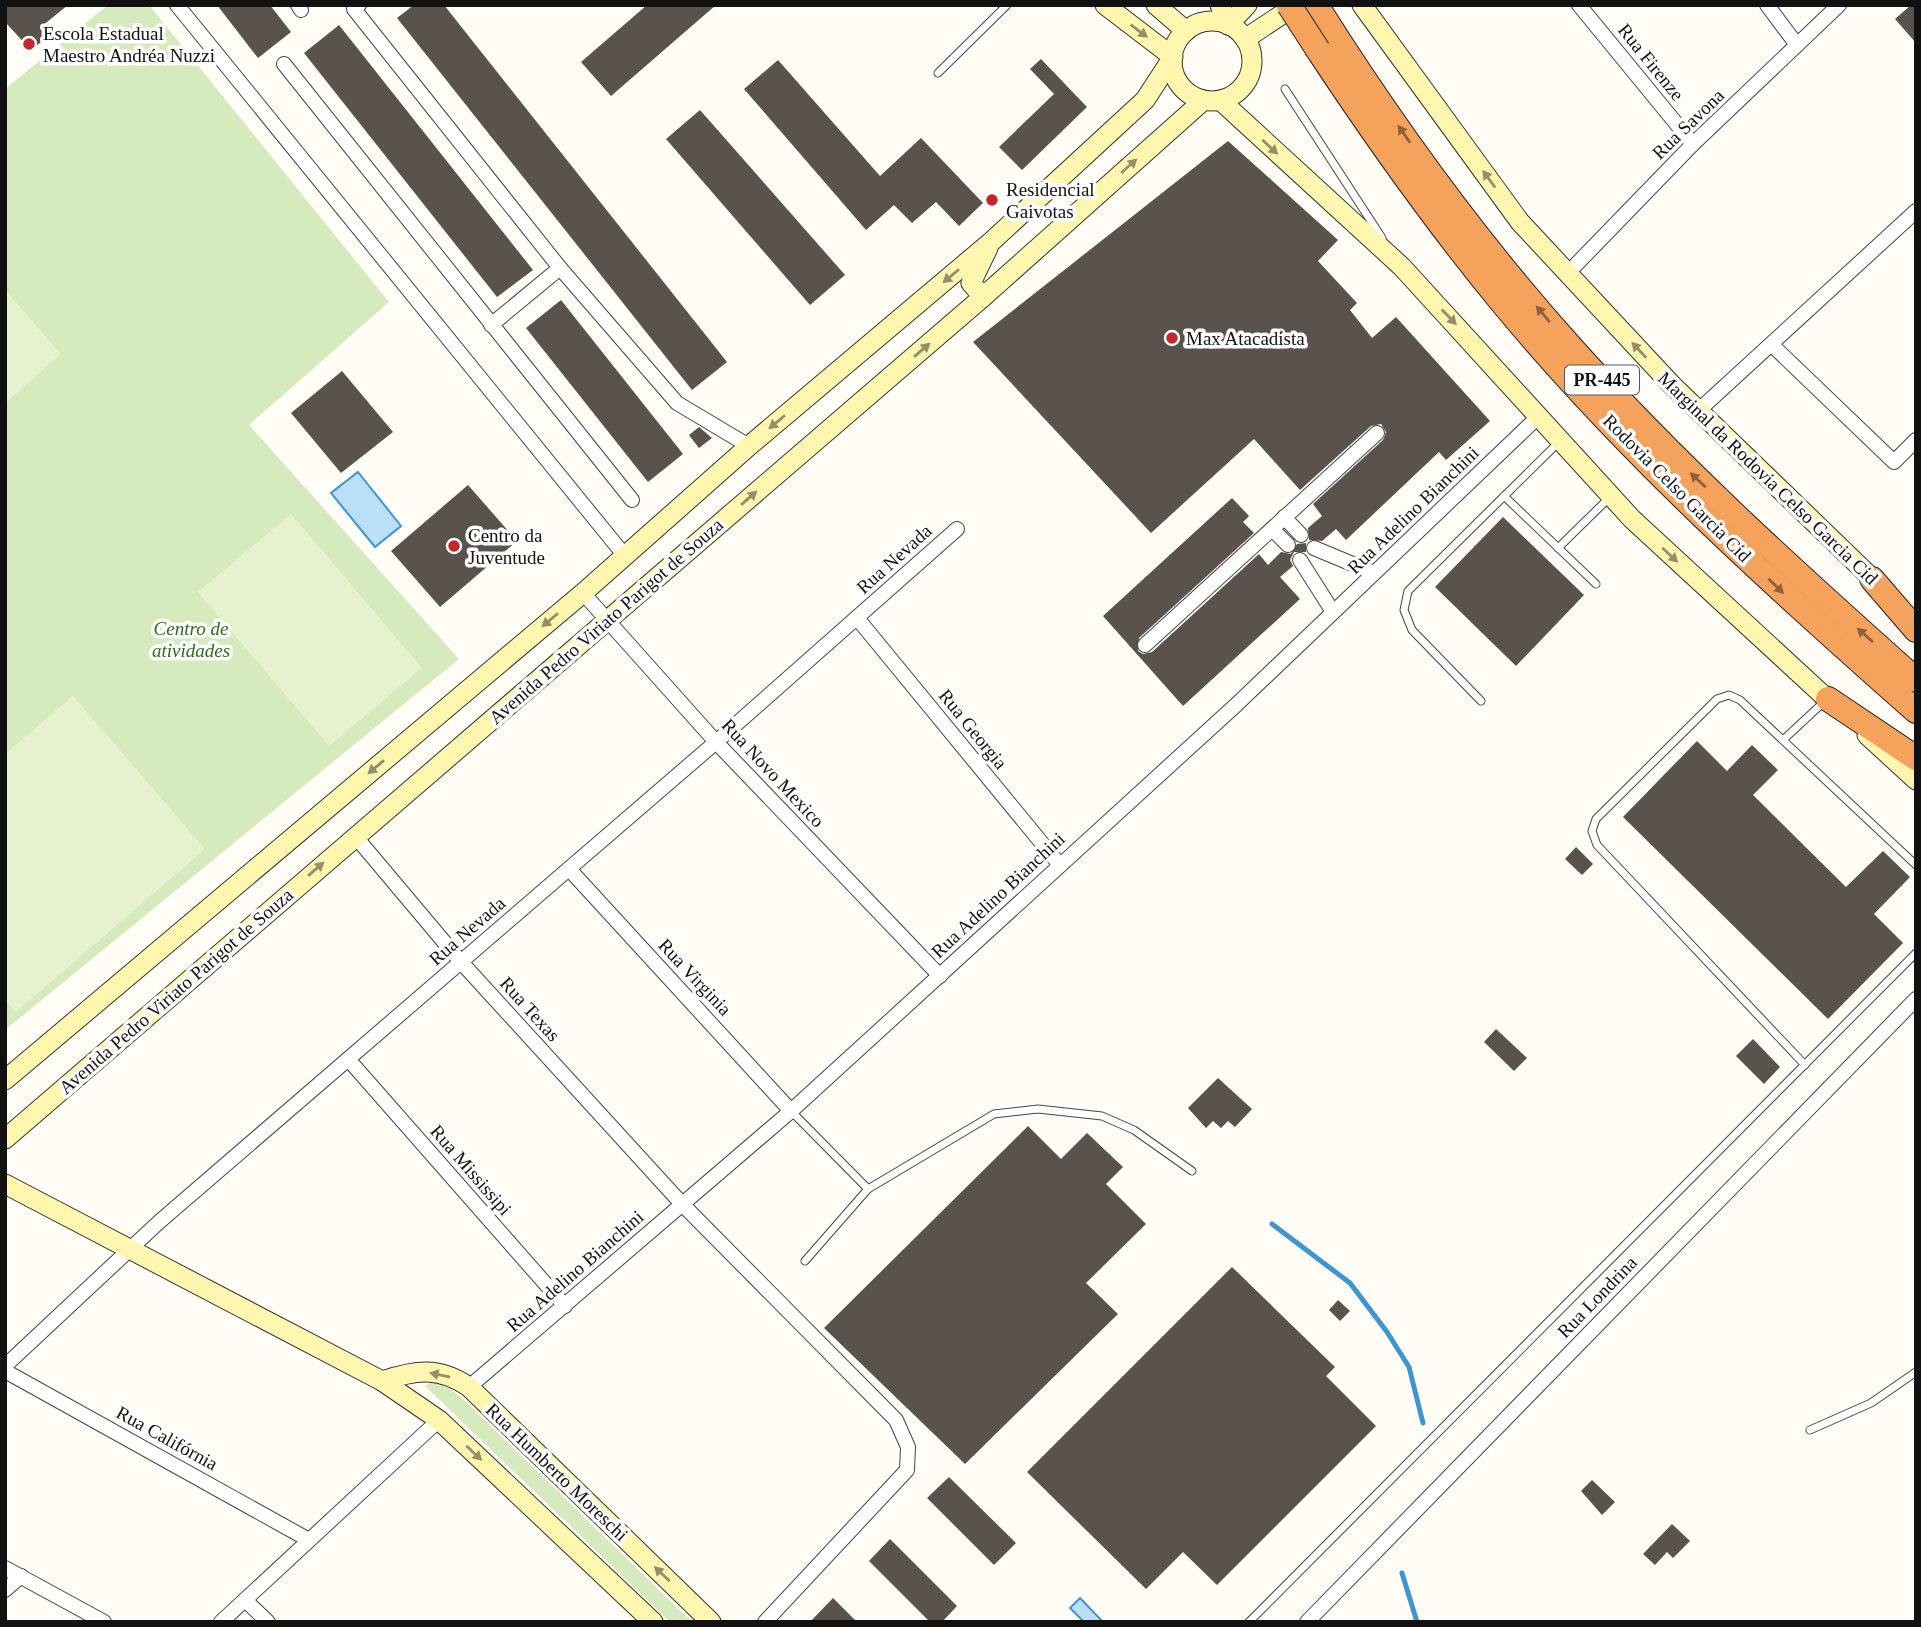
<svg xmlns="http://www.w3.org/2000/svg" width="1921" height="1627" font-family="Georgia,serif">
<style>
.green{fill:#d5ebbd}
.pitch{fill:#e6f2cf}
.water{fill:#b9e0f7;stroke:#3f96cf;stroke-width:2}
.lines{fill:none;stroke-linecap:round;stroke-linejoin:round}
.stream{stroke:#3f96cf;stroke-width:5}
.building{fill:#5a524d}
.lane-casing{stroke:#444;stroke-width:9}
.street-casing{stroke:#444;stroke-width:16}
.secondary-casing{stroke:#333;stroke-width:21}
.highway-casing{stroke:#222;stroke-width:26}
.lane{stroke:#fff;stroke-width:7}
.street{stroke:#fff;stroke-width:14}
.secondary{stroke:#fff6b0;stroke-width:19}
.highway{stroke:#f5a25d;stroke-width:24}
.highway-bridge-casing{stroke:#222;stroke-width:26;stroke-linecap:butt}
.highway-bridge{stroke:#f5a25d;stroke-width:24}
.oneway{fill:#948f68}
.oneway2{fill:#8e613b}
.poi-dot{fill:#c4262e;stroke:#fff;stroke-width:2.5}
.labels{text-anchor:middle;dominant-baseline:central;stroke-width:7;stroke-linejoin:round;paint-order:stroke}
.shield{fill:#fff;stroke:#585858;stroke-width:2}
.shield-label{font-size:18px;font-weight:bold;fill:#111}
.poi-label{font-size:19px;fill:#111;stroke:#fff;text-anchor:start}
.street-label{font-size:19px;fill:#111;stroke:#fff}
.park-label{font-size:19px;font-style:italic;fill:#2f6b1f;stroke:#fff}
</style>
<rect width="100%" height="100%" fill="#fffdf5"/>
<g class="green">
<polygon points="108,5 149,5 389,302 249,425 459,659 5,1030 5,89"/>
<polygon points="435,1380 460,1396 692,1622 670,1622 425,1386"/>
</g>
<g class="pitch">
<polygon points="5,290 61,354 5,403"/>
<polygon points="291,514 422,668 329,746 198,592"/>
<polygon points="73,696 205,849 16,1012 5,1000 5,754"/>
</g>
<g class="water">
<polygon points="358,472 401,526 375,547 331,493"/>
<polygon points="1080,1598 1103,1622 1084,1622 1070,1608"/>
</g>
<g class="lines">
<g class="stream">
<polyline points="1272,1224 1350,1283 1387,1332 1409,1367 1423,1423"/>
<polyline points="1402,1573 1417,1622"/>
</g>
</g>
<g class="building">
<polygon points="5,5 68,5 42,26 50,35 31,50 5,22"/>
<polygon points="217,5 270,5 291,32 258,58"/>
<polygon points="414,5 444,5 727,362 692,390 397,18"/>
<polygon points="647,5 716,5 611,96 581,62"/>
<polygon points="1911,5 1916,5 1916,43 1895,19"/>
<polygon points="339,25 533,270 497,297 304,53"/>
<polygon points="1041,59 1087,107 1022,170 999,147 1054,94 1030,69"/>
<polygon points="778,60 880,176 921,138 983,203 959,226 936,202 912,223 894,205 866,230 744,89"/>
<polygon points="700,110 845,275 810,305 666,139"/>
<polygon points="1228,141 1338,240 1318,261 1357,303 1350,310 1372,338 1396,317 1490,421 1446,460 1439,452 1346,540 1336,529 1322,541 1309,540 1308,528 1322,516 1313,504 1383,440 1386,432 1381,424 1371,426 1300,490 1254,439 1151,533 973,342"/>
<polygon points="561,300 683,454 648,482 526,328"/>
<polygon points="342,371 393,432 341,473 291,413"/>
<polygon points="699,427 712,438 699,448 689,435"/>
<polygon points="468,485 517,541 440,607 391,551"/>
<polygon points="1232,498 1249,516 1243,522 1254,533 1139,638 1138,651 1143,654 1152,652 1259,554 1268,565 1281,552 1291,554 1297,544 1306,543 1306,552 1294,552 1290,560 1293,566 1280,577 1300,599 1183,706 1103,616"/>
<polygon points="1503,517 1584,595 1516,666 1435,587"/>
<polygon points="1697,741 1727,771 1752,745 1778,770 1753,795 1846,887 1883,851 1910,877 1874,914 1903,943 1828,1019 1623,817"/>
<polygon points="1576,847 1593,864 1582,875 1565,859"/>
<polygon points="1496,1029 1527,1058 1514,1071 1484,1042"/>
<polygon points="1753,1039 1780,1067 1764,1084 1736,1056"/>
<polygon points="1218,1078 1252,1109 1235,1127 1228,1121 1221,1128 1213,1121 1206,1128 1188,1108"/>
<polygon points="1028,1126 1061,1159 1087,1133 1123,1167 1106,1184 1146,1224 1086,1283 1118,1314 965,1464 824,1328"/>
<polygon points="1232,1267 1335,1367 1326,1376 1376,1426 1217,1585 1183,1552 1146,1589 1027,1472"/>
<polygon points="1338,1300 1350,1311 1340,1321 1329,1310"/>
<polygon points="949,1477 1016,1543 994,1565 927,1498"/>
<polygon points="1592,1480 1615,1502 1602,1515 1581,1491"/>
<polygon points="1672,1524 1690,1541 1673,1558 1667,1552 1655,1565 1643,1554"/>
<polygon points="890,1539 957,1606 942,1622 930,1622 869,1561"/>
<polygon points="833,1598 857,1622 810,1622"/>
</g>
<g class="lines">
<defs>
<g id="lane">
<polyline points="938,73 1007,5"/>
<polyline points="1285,89 1382,238"/>
<polyline points="1504,496 1596,584"/>
<polyline points="1558,548 1610,497"/>
<polyline points="1481,701 1412,630 1404,610 1408,591 1560,441"/>
<polyline points="1783,740 1826,700"/>
<polyline points="1805,1065 1597,845 1592,831 1596,819 1717,699 1729,695 1740,700 1916,865"/>
<polyline points="791,1111 868,1189"/>
<polyline points="805,1261 868,1189 994,1114 1038,1109 1102,1116 1134,1130 1192,1171"/>
<polyline points="1810,1430 1871,1403 1916,1372"/>
<polyline points="1249,1622 1916,953"/>
</g>
<g id="street">
<polyline points="177,5 625,556"/>
<polyline points="298,5 301,10"/>
<polyline points="359,5 354,9 560,268 677,403 749,446"/>
<polyline points="1579,5 1693,144"/>
<polyline points="1767,5 1797,45"/>
<polyline points="284,64 632,500"/>
<polyline points="1567,274 1693,144 1839,5"/>
<polyline points="491,325 560,268"/>
<polyline points="1771,344 1894,462 1916,440"/>
<polyline points="1698,411 1916,211"/>
<polyline points="1284,517 1301,535"/>
<polyline points="1272,529 1288,545"/>
<polyline points="1314,548 1374,573"/>
<polyline points="1300,560 1333,612"/>
<polyline points="583,593 716,742 940,976"/>
<polyline points="857,618 1059,864"/>
<polyline points="1145,645 1377,433"/>
<polyline points="355,836 461,962 682,1204 896,1420 908,1447 907,1470 765,1622"/>
<polyline points="569,869 791,1111"/>
<polyline points="348,1059 565,1306"/>
<polyline points="5,1366 159,1222 716,742 957,529"/>
<polyline points="5,1371 309,1540"/>
<polyline points="469,1387 791,1111 1236,705 1539,416"/>
<polyline points="5,1568 104,1622"/>
<polyline points="5,1590 21,1576"/>
<polyline points="245,1600 268,1622"/>
<polyline points="221,1622 439,1420"/>
<polyline points="1307,1622 1916,999"/>
</g>
<g id="secondary">
<polyline points="1156,5 1186,31"/>
<polyline points="1220,5 1228,25 1247,5"/>
<polyline points="1362,5 1520,222 1671,384 1882,588"/>
<circle cx="1212" cy="61" r="40"/>
<polyline points="1245,39 1296,5"/>
<polyline points="1220,100 1402,267 1632,519 1837,708"/>
<polyline points="983,297 971,283 988,248"/>
<polyline points="1867,735 1916,780"/>
<polyline points="5,1080 583,593 749,446 992,241 1145,100 1173,57 1105,5"/>
<polyline points="5,1139 983,297 1204,100"/>
<polyline points="5,1184 382,1381 439,1420 653,1622"/>
<path d="M382,1381C415,1370 439,1366 469,1387L711,1622"/>
</g>
<g id="highway">
<path d="M1316,5C1391,124 1475,240 1569,345C1676,465 1796,573 1916,680"/>
<path d="M1318,50C1376,138 1437,224 1505,306C1628,454 1772,584 1916,711"/>
<polyline points="1872,579 1916,630"/>
<polyline points="1828,699 1916,758"/>
</g>
</defs>
<use href="#lane" class="lane-casing"/>
<use href="#street" class="street-casing"/>
<use href="#secondary" class="secondary-casing"/>
<use href="#highway" class="highway-casing"/>
<use href="#lane" class="lane"/>
<use href="#street" class="street"/>
<use href="#secondary" class="secondary"/>
<use href="#highway" class="highway"/>
<defs>
<polyline id="highway-bridge" points="1289,5 1318,50"/>
</defs>
<use href="#highway-bridge" class="highway-bridge-casing"/>
<use href="#highway-bridge" class="highway-bridge"/>
</g>
<defs><path id="oneway-solid" d="M-6-.8H1V-3.2L6.5 0L1 3.2V.8H-6Z" transform="scale(1.75)"/></defs>
<g class="oneway">
<use href="#oneway-solid" transform="translate(1139 31) rotate(37)"/>
<use href="#oneway-solid" transform="translate(1270 147) rotate(43)"/>
<use href="#oneway-solid" transform="translate(1129 166) rotate(-42)"/>
<use href="#oneway-solid" transform="translate(1489 179) rotate(-126)"/>
<use href="#oneway-solid" transform="translate(951 276) rotate(140)"/>
<use href="#oneway-solid" transform="translate(1449 317) rotate(46)"/>
<use href="#oneway-solid" transform="translate(922 350) rotate(-41)"/>
<use href="#oneway-solid" transform="translate(1639 350) rotate(-133)"/>
<use href="#oneway-solid" transform="translate(777 422) rotate(140)"/>
<use href="#oneway-solid" transform="translate(749 498) rotate(-41)"/>
<use href="#oneway-solid" transform="translate(1670 555) rotate(43)"/>
<use href="#oneway-solid" transform="translate(550 620) rotate(140)"/>
<use href="#oneway-solid" transform="translate(376 767) rotate(140)"/>
<use href="#oneway-solid" transform="translate(316 869) rotate(-41)"/>
<use href="#oneway-solid" transform="translate(440 1375) rotate(-168)"/>
<use href="#oneway-solid" transform="translate(474 1453) rotate(43)"/>
<use href="#oneway-solid" transform="translate(662 1574) rotate(-136)"/>
</g>
<g class="oneway2">
<use href="#oneway-solid" transform="translate(1404 134) rotate(-125)"/>
<use href="#oneway-solid" transform="translate(1543 314) rotate(-130)"/>
<use href="#oneway-solid" transform="translate(1698 480) rotate(-137)"/>
<use href="#oneway-solid" transform="translate(1776 586) rotate(44)"/>
<use href="#oneway-solid" transform="translate(1865 635) rotate(-138)"/>
</g>
<g class="poi-dot">
<circle cx="29" cy="44" r="7"/>
<circle cx="992" cy="200" r="7"/>
<circle cx="1172" cy="338" r="7"/>
<circle cx="454" cy="546" r="7"/>
</g>
<g class="labels">
<rect class="shield" x="1565" y="365.5" width="74" height="29" rx="5"/>
<g class="shield-label">
<text x="1602" y="380">PR-445</text>
</g>
<g class="poi-label">
<text x="43" y="33">Escola Estadual<tspan x="43" dy="22">Maestro Andréa Nuzzi</tspan></text>
<text x="1006" y="189">Residencial<tspan x="1006" dy="22">Gaivotas</tspan></text>
<text x="1186" y="338">Max Atacadista</text>
<text x="468" y="535">Centro da<tspan x="468" dy="22">Juventude</tspan></text>
</g>
<g class="street-label">
<text transform="translate(1651 62) rotate(51)">Rua Firenze</text>
<text transform="translate(1688 124) rotate(-44)">Rua Savona</text>
<text transform="translate(1768 478) rotate(44)">Marginal da Rodovia Celso Garcia Cid</text>
<text transform="translate(1677 488) rotate(45)">Rodovia Celso Garcia Cid</text>
<text transform="translate(1413 510) rotate(-44)">Rua Adelino Bianchini</text>
<text transform="translate(894 559) rotate(-42)">Rua Nevada</text>
<text transform="translate(606 621) rotate(-41)">Avenida Pedro Viriato Parigot de Souza</text>
<text transform="translate(973 729) rotate(51)">Rua Georgia</text>
<text transform="translate(773 773) rotate(47)">Rua Novo Mexico</text>
<text transform="translate(998 895) rotate(-43)">Rua Adelino Bianchini</text>
<text transform="translate(467 931) rotate(-41)">Rua Nevada</text>
<text transform="translate(695 977) rotate(47)">Rua Virginia</text>
<text transform="translate(176 991) rotate(-41)">Avenida Pedro Viriato Parigot de Souza</text>
<text transform="translate(530 1009) rotate(48)">Rua Texas</text>
<text transform="translate(471 1170) rotate(49)">Rua Mississipi</text>
<text transform="translate(575 1271) rotate(-41)">Rua Adelino Bianchini</text>
<text transform="translate(1597 1297) rotate(-46)">Rua Londrina</text>
<text transform="translate(167 1438) rotate(29)">Rua Califórnia</text>
<text transform="translate(557 1472) rotate(44)">Rua Humberto Moreschi</text>
</g>
<g class="park-label">
<text x="191" y="628">Centro de<tspan x="191" dy="22">atividades</tspan></text>
</g>
</g>
<rect width="1921" height="1627" fill="none" stroke="#111111" stroke-width="14"/>
</svg>
